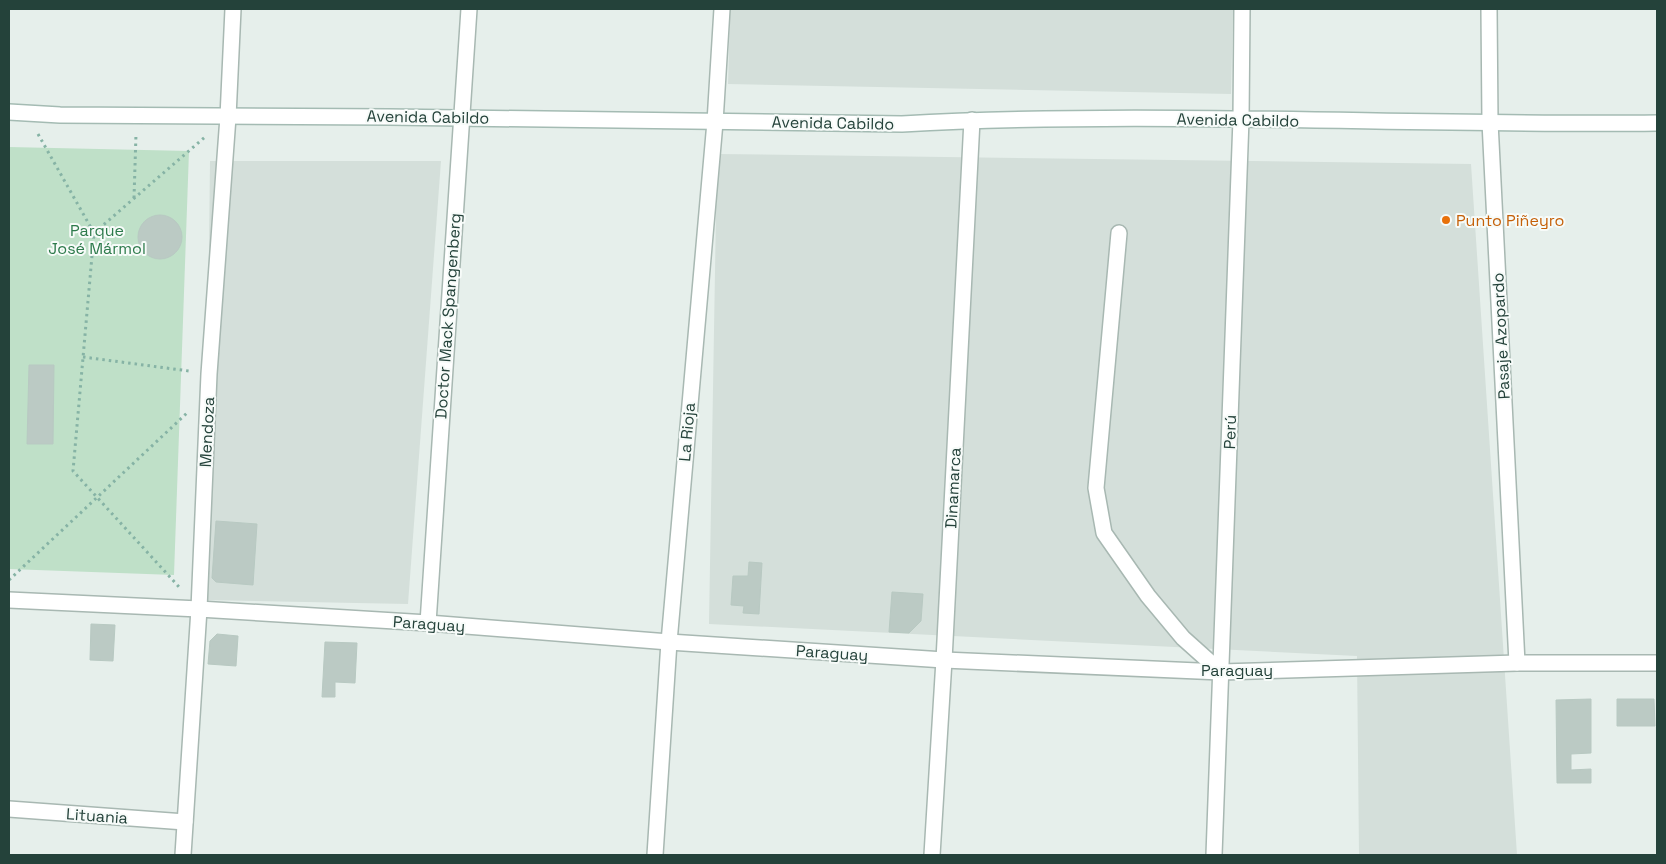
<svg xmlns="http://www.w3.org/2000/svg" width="1666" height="864" font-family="'Space Grotesk',sans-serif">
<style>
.built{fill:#d4dfda}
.green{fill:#bfe0c8}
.building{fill:#bbcac4;stroke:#b8c9c2}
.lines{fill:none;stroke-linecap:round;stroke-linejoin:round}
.lane-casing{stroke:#a8b8b2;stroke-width:18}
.street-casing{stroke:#a8b8b2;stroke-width:18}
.secondary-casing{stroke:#a4bbb3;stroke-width:18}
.path{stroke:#86b3a5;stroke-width:3;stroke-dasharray:2.5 4;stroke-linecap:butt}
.lane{stroke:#fff;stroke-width:15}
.street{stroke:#fff;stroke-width:15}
.secondary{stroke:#fff;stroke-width:15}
.food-dot{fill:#e8710a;stroke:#f7fbf9;stroke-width:2}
.labels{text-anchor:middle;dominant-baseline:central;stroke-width:4;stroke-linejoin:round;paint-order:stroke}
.street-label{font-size:16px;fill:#24423a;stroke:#f7fbf9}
.food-label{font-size:16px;fill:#c56008;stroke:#f7fbf9;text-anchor:start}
.park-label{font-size:16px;fill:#2d7a4b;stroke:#f7fbf9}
</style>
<rect width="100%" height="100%" fill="#e6efeb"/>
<g class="built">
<polygon points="730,9 1233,9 1231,94 728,84"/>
<polygon points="717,154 1471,164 1517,855 1359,855 1357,656 709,624"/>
<polygon points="210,161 441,161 408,604 205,600"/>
</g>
<polygon class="green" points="9,147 189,151 174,575 9,569"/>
<g class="building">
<circle cx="160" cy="237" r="22"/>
<polygon points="29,365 54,365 53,444 27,444"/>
<polygon points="216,521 257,524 253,585 216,582 212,578"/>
<polygon points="749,562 762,563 759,614 743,613 744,606 731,605 733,576 748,576"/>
<polygon points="892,592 923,594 921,621 909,633 889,632"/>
<polygon points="91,624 115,625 113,661 90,660"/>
<polygon points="217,634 238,636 236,666 208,664 210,641"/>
<polygon points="325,642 357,643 355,683 335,682 335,697 322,697"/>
<polygon points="1591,699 1591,753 1571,754 1571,770 1591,769 1591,783 1557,783 1556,700"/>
<polygon points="1617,699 1654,699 1655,726 1617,726"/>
</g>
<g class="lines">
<defs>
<polyline id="lane" points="1119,233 1096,488 1104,533 1148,596 1183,638 1221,672"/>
<g id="street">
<polyline points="1489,9 1490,122 1517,663"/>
<polyline points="9,600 199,609 428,623 669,642 944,660 1221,672 1517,663 1657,663"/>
<polyline points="428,623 469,9"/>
<polyline points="9,809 185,822"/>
<polyline points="183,855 199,609 209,374 228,117 233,9"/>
<polyline points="655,855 669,642 715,122 722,9"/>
<polyline points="932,855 944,660 972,120"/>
<polyline points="1214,855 1241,119 1242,9"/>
</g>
<path id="secondary" d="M9,112L60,115L389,117L902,124C1154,110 1406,126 1657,123"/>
</defs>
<use href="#lane" class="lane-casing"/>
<use href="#street" class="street-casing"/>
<use href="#secondary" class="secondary-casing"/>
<g class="path">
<polyline points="38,134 94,233 73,471 180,588"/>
<polyline points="134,198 136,134"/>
<polyline points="94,233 205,137"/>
<polyline points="83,357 189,371"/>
<polyline points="9,580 187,413"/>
</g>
<use href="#lane" class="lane"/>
<use href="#street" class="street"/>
<use href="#secondary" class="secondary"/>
</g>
<circle class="food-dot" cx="1446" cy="220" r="5"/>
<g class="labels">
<g class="street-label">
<text transform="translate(428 117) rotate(1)">Avenida Cabildo</text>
<text transform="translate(1238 120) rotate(1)">Avenida Cabildo</text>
<text transform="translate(833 123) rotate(1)">Avenida Cabildo</text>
<text transform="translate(448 316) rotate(-86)">Doctor Mack Spangenberg</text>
<text transform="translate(1501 336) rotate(-93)">Pasaje Azopardo</text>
<text transform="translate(207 432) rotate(-87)">Mendoza</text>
<text transform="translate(687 432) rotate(-85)">La Rioja</text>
<text transform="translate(1230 432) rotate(-88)">Perú</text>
<text transform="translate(953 488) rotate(-87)">Dinamarca</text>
<text transform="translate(429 624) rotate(4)">Paraguay</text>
<text transform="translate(832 653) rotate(4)">Paraguay</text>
<text x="1237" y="670">Paraguay</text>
<text transform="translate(97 816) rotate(4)">Lituania</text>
</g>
<g class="food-label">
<text x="1456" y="220">Punto Piñeyro</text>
</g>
<g class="park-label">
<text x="97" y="230">Parque<tspan x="97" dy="18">José Mármol</tspan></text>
</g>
</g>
<rect width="1666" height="864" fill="none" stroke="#24423a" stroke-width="20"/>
</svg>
